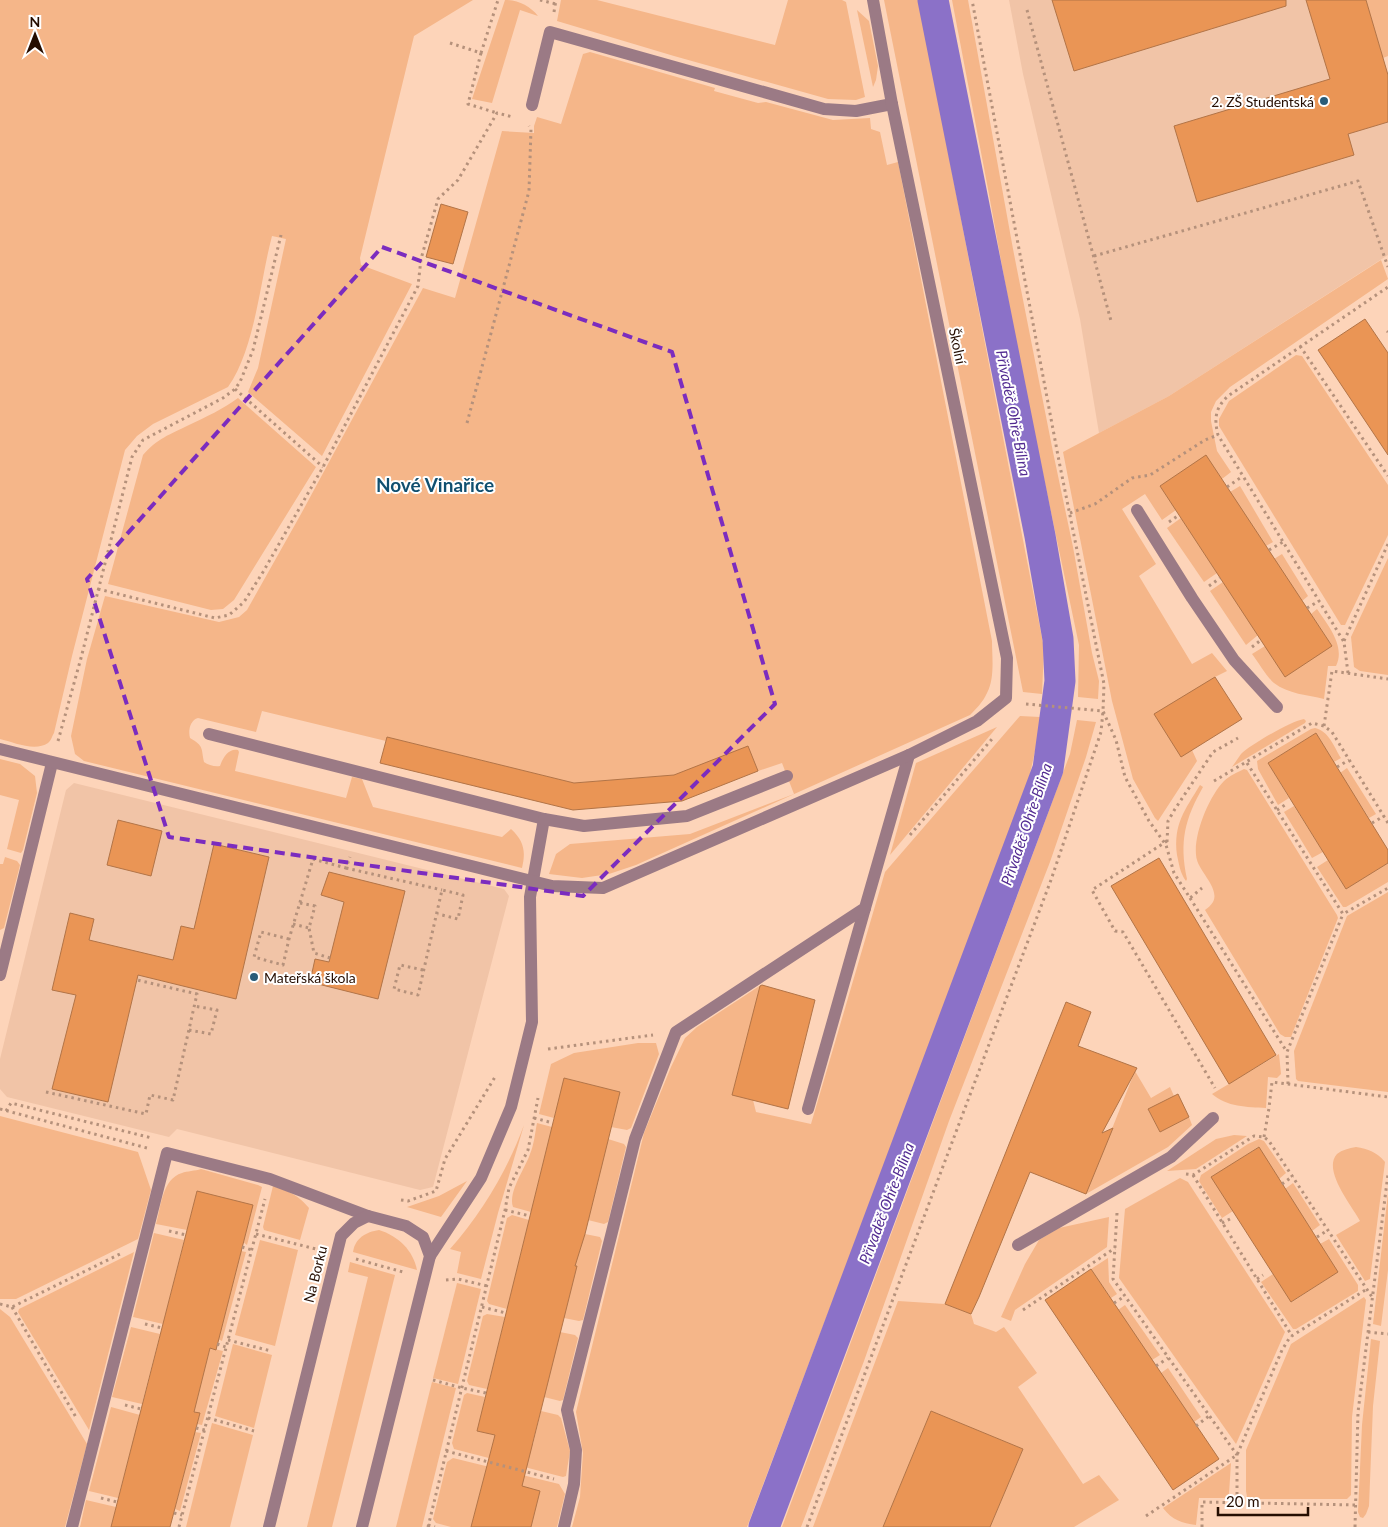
<svg xmlns="http://www.w3.org/2000/svg" width="1388" height="1527" font-family="Lato,sans-serif">
<style>
.built{fill:#f1c4a7}
.green{fill:#f5b689}
.lines{fill:none;stroke-linecap:round;stroke-linejoin:round}
.canal{stroke:#8b71c8;stroke-width:31}
.building{fill:#ea9555;stroke:#b27447}
.path{stroke:#b5917b;stroke-width:3;stroke-dasharray:2.5 4;stroke-linecap:butt}
.lane{stroke:#9b7a85;stroke-width:12}
.street{stroke:#9b7a85;stroke-width:12}
.marked{fill:none;stroke:#7b2cbf;stroke-width:4;stroke-dasharray:10 6;stroke-linejoin:round}
.poi-dot{fill:#295c79;stroke:#fff;stroke-width:2}
.labels{text-anchor:middle;dominant-baseline:central;stroke-width:4;stroke-linejoin:round;paint-order:stroke}
.poi-label{font-size:14px;fill:#250d00;stroke:#fff;text-anchor:end}
.street-label{font-size:14px;fill:#250d00;stroke:#fff}
.water-label{font-size:15px;font-style:italic;fill:#522a91;stroke:#fff}
.district-label{font-size:19px;font-weight:bold;fill:#104f6f;stroke:#fff}
</style>
<rect width="100%" height="100%" fill="#fdd4b9"/>
<g class="built">
<polygon points="1009,0 1366,0 1388,75 1388,255 1169,396 1099,433 1080,319 1023,74"/>
<polygon points="74,783 504,889 509,896 433,1187 420,1190 177,1129 169,1137 7,1097 0,1089 0,1059 66,790"/>
</g>
<g class="green">
<path d="M0,0H473L414,36L360,258L361,265L412,284L322,456L248,392L258,368L286,239L272,236C260,281 255,349 228,387L153,424L137,436L125,450L72,656L54,733C52,736 51,741 48,743C35,752 13,742 0,739Z"/>
<path d="M505,0C518,0 530,6 538,16L520,10L492,103L472,99Z"/>
<polygon points="561,0 597,0 775,45 788,0 842,0 846,2 865,97 856,100 828,99 674,56 557,21"/>
<polygon points="884,0 919,0 1002,432 1044,648 1042,694 1023,692"/>
<polygon points="952,0 968,0 1013,249 1053,452 1073,547 1092,653 1099,681 1098,699 1078,697 1079,645 1020,365 988,189"/>
<polygon points="1366,0 1388,0 1388,56 1383,58"/>
<polygon points="857,10 869,21 878,66 876,80 873,87"/>
<path d="M590,52L715,88L714,91L758,103L766,102L833,120L870,118L871,129L880,132L887,165L898,162L992,641C992,657 995,678 987,693C983,702 976,709 970,715L636,865L609,874L582,878L549,874L556,854L570,844L690,834L794,794L782,763L758,771L748,747L676,775L574,783L387,737L386,741L262,711L256,732L198,718C190,720 188,731 190,738C204,746 201,748 204,762C208,765 215,767 220,766C223,757 229,748 238,750L239,752L235,771L346,798L352,777L362,779L373,807L502,837L511,829C524,841 526,851 522,868L84,761L75,754L71,736L87,659L105,596L219,622L239,617L247,610L301,514L423,288L455,298L502,131L534,133V126L537,117L561,124L583,54Z"/>
<polygon points="1381,260 1388,279 1230,387 1216,401 1211,412 1211,421 1217,451 1231,472 1222,479 1206,456 1160,486 1176,510 1162,520 1145,494 1122,509 1156,564 1139,576 1192,664 1212,653 1227,671 1215,677 1192,750 1197,761 1158,821 1155,818 1133,779 1112,701 1063,452 1169,396"/>
<polygon points="1296,355 1302,356 1388,485 1388,535 1345,625 1341,625 1219,426 1219,419 1229,401"/>
<path d="M238,398L316,467L234,600L223,609L211,610L108,584L143,455C158,438 169,435 189,425C206,417 223,409 238,398Z"/>
<polygon points="1240,486 1273,542 1266,546 1230,492"/>
<polygon points="1181,518 1217,573 1204,582 1167,528"/>
<polygon points="1282,554 1308,596 1302,601 1274,559"/>
<polygon points="1388,558 1388,675 1360,671 1354,667 1351,637"/>
<polygon points="1223,582 1258,635 1246,645 1210,591"/>
<path d="M1317,609C1327,624 1346,646 1336,666H1328L1324,699C1308,695 1288,694 1274,683C1266,676 1259,663 1252,654L1265,646H1332L1311,614Z"/>
<polygon points="1020,716 1040,717 1040,729 1027,787 938,1034 828,1313 747,1527 572,1527 580,1497 583,1453 576,1412 644,1133 671,1067 685,1038 697,1027 761,985 732,1094 753,1100 756,1112 811,1124 885,872"/>
<path d="M1304,719L1306,721L1305,723L1232,767C1235,763 1238,758 1241,754C1250,745 1291,721 1304,719Z"/>
<polygon points="1077,720 1096,722 1086,757 1050,862 949,1121 864,1361 801,1527 782,1527 1070,754"/>
<polygon points="997,727 890,855 916,763"/>
<path d="M1315,728C1329,731 1334,747 1341,758L1334,762L1316,733L1268,763L1289,798L1278,805L1258,769L1257,761L1311,729Z"/>
<polygon points="0,759 20,764 35,776 37,793 23,850 21,853 7,849 19,800 0,795"/>
<polygon points="1347,768 1376,814 1369,818 1340,773"/>
<path d="M1244,769L1247,770L1337,915L1338,918L1291,1037H1285L1280,1034L1205,910C1208,908 1211,905 1213,902C1220,889 1200,872 1197,860C1191,839 1209,796 1224,781C1229,776 1238,772 1244,769Z"/>
<path d="M1200,785L1203,787C1185,819 1179,841 1187,879L1186,881C1180,873 1179,864 1177,855C1173,824 1185,810 1200,785Z"/>
<polygon points="1294,806 1323,852 1312,858 1284,812"/>
<polygon points="5,857 17,861 20,865 4,928 0,930 0,864 3,864"/>
<polygon points="1328,860 1346,889 1388,863 1388,882 1346,907 1343,907 1317,867"/>
<polygon points="1388,892 1388,1092 1298,1081 1296,1079 1294,1051 1347,916"/>
<polygon points="638,1043 656,1043 659,1054 631,1128 627,1130 611,1127 620,1092 565,1078 554,1118 539,1114 551,1064 574,1053"/>
<path d="M1279,1054L1281,1074L1277,1078L1268,1077L1266,1108C1247,1107 1227,1107 1212,1094Z"/>
<polygon points="1135,1071 1151,1098 1170,1087 1174,1096 1148,1110 1160,1132 1189,1117 1192,1125 1168,1147 1086,1194"/>
<polygon points="0,1116 138,1152 151,1190 138,1239 16,1299 0,1299"/>
<path d="M537,1123L552,1127L531,1212L513,1207C508,1191 525,1169 530,1154C534,1145 535,1133 537,1123Z"/>
<path d="M524,1125L498,1213L481,1279L457,1273L461,1252L450,1249C482,1213 507,1171 524,1125Z"/>
<polygon points="1234,1135 1247,1136 1196,1169 1167,1171 1216,1139"/>
<polygon points="608,1139 624,1144 626,1147 608,1222 604,1224 588,1220"/>
<polygon points="1259,1139 1264,1141 1286,1173 1279,1179 1258,1147 1212,1177 1233,1211 1222,1218 1199,1181 1201,1175 1248,1144"/>
<path d="M1356,1147C1368,1149 1377,1152 1385,1162L1370,1279L1365,1281L1336,1235L1360,1221C1352,1206 1322,1170 1337,1154C1342,1150 1349,1148 1356,1147Z"/>
<path d="M201,1169L258,1185L262,1187L247,1245L243,1242L252,1205L197,1191L187,1230L156,1224C161,1207 162,1179 182,1173C187,1171 195,1171 201,1169Z"/>
<polygon points="1180,1178 1188,1182 1285,1332 1236,1444 1119,1278 1125,1209"/>
<polygon points="467,1181 441,1217 407,1207 439,1196"/>
<polygon points="1293,1183 1320,1225 1312,1231 1285,1189"/>
<path d="M273,1186C290,1192 297,1194 309,1208L300,1240L264,1230L263,1227Z"/>
<polygon points="1388,1193 1388,1270 1381,1326 1373,1324"/>
<polygon points="512,1215 529,1220 507,1309 489,1304 487,1301 507,1218"/>
<polygon points="1109,1217 1107,1247 1015,1310 1011,1321 1001,1317 1025,1264 1039,1240 1059,1228"/>
<path d="M379,1230C398,1236 413,1250 417,1270L353,1252C355,1238 366,1232 379,1230Z"/>
<polygon points="154,1233 184,1240 163,1324 133,1317"/>
<polygon points="585,1234 600,1237 602,1241 583,1320 579,1321 564,1318 577,1266 571,1265"/>
<polygon points="1329,1239 1358,1285 1358,1291 1296,1329 1293,1329 1261,1282 1273,1274 1292,1302 1338,1272 1320,1244"/>
<polygon points="260,1240 298,1250 275,1346 235,1335"/>
<polygon points="241,1251 246,1252 222,1341 218,1339"/>
<polygon points="134,1252 89,1430 18,1312 19,1309"/>
<polygon points="1108,1258 1109,1282 1117,1294 1111,1298 1091,1269"/>
<polygon points="350,1262 395,1275 332,1527 307,1527 368,1277 348,1272"/>
<polygon points="457,1283 481,1289 458,1384 433,1378"/>
<polygon points="1364,1297 1366,1300 1352,1417 1351,1495 1347,1499 1251,1499 1247,1497 1246,1491 1246,1450 1291,1344"/>
<polygon points="898,1301 945,1304 971,1314 974,1324 996,1332 1004,1327 1037,1373 1018,1387 1083,1484 1099,1475 1119,1500 1074,1527 990,1527 1023,1449 931,1411 883,1527 813,1527"/>
<polygon points="1125,1305 1160,1355 1152,1360 1118,1310"/>
<polygon points="0,1309 10,1317 87,1444 65,1527 0,1527"/>
<polygon points="487,1314 505,1317 487,1389 469,1385 467,1381 483,1316"/>
<polygon points="131,1327 160,1334 142,1404 112,1397"/>
<polygon points="555,1331 575,1335 578,1338 563,1400 560,1401 544,1397 553,1362"/>
<polygon points="1371,1339 1380,1341 1373,1406 1369,1506 1366,1514 1363,1518 1360,1517 1358,1512 1362,1425"/>
<polygon points="233,1344 272,1355 254,1428 215,1416"/>
<polygon points="210,1348 223,1351 202,1425 197,1424 200,1414 194,1412"/>
<polygon points="1168,1368 1201,1417 1194,1422 1161,1373"/>
<polygon points="432,1382 456,1388 422,1527 396,1527"/>
<polygon points="467,1393 485,1397 478,1431 533,1444 541,1411 558,1415 561,1418 570,1451 566,1476 563,1477 454,1449 452,1443 464,1395"/>
<polygon points="111,1407 140,1415 118,1498 89,1491"/>
<polygon points="212,1423 253,1435 230,1527 186,1527"/>
<polygon points="195,1432 201,1433 180,1511 175,1509"/>
<polygon points="453,1458 559,1484 565,1494 557,1527 531,1527 540,1491 484,1477 471,1527 451,1527 436,1523 433,1519 447,1462"/>
<path d="M1231,1463L1229,1494L1225,1498H1199L1196,1525C1182,1523 1172,1520 1163,1508Z"/>
<polygon points="86,1500 116,1507 111,1527 80,1527"/>
</g>
<g class="lines">
<polyline class="canal" points="764,1527 1048,769 1060,681 1058,639 1040,536 933,0"/>
</g>
<g class="building">
<polygon points="1052,0 1286,0 1286,6 1074,71"/>
<polygon points="1306,0 1366,0 1388,75 1388,122 1348,134 1354,155 1197,202 1174,126 1330,79"/>
<polygon points="441,204 468,212 453,264 426,257"/>
<polygon points="1365,319 1388,353 1388,455 1318,350"/>
<polygon points="1206,455 1332,646 1285,677 1160,486"/>
<polygon points="1215,677 1242,719 1181,757 1154,714"/>
<polygon points="1316,733 1388,850 1388,863 1346,889 1268,763"/>
<polygon points="387,737 574,783 674,775 748,746 758,771 682,801 573,810 380,763"/>
<polygon points="118,820 162,831 151,876 107,865"/>
<polygon points="214,844 269,857 236,999 138,975 108,1102 52,1089 76,995 52,990 70,913 94,919 89,940 173,960 181,926 194,929"/>
<polygon points="1159,858 1276,1055 1229,1084 1111,886"/>
<polygon points="329,872 405,891 378,999 310,982 315,959 329,962 344,902 321,895"/>
<polygon points="762,985 815,1000 788,1109 732,1095 760,986"/>
<polygon points="1066,1002 1091,1012 1078,1046 1137,1068 1102,1133 1113,1128 1086,1194 1030,1172 979,1297 971,1314 945,1304"/>
<polygon points="564,1078 620,1092 585,1234 575,1266 577,1266 522,1486 540,1491 531,1527 471,1527 495,1435 477,1431"/>
<polygon points="1178,1094 1189,1117 1160,1132 1148,1109"/>
<polygon points="1259,1147 1338,1272 1291,1302 1211,1177"/>
<polygon points="197,1191 253,1205 216,1350 210,1348 194,1412 200,1413 170,1527 111,1527"/>
<polygon points="1091,1269 1219,1459 1173,1490 1045,1300"/>
<polygon points="931,1411 1023,1449 990,1527 883,1527"/>
</g>
<g class="lines">
<g class="path">
<polyline points="540,0 556,4"/>
<polyline points="1027,10 1111,321"/>
<polyline points="554,12 556,0"/>
<polyline points="450,43 481,53 498,0"/>
<polyline points="481,53 468,104 497,113"/>
<polyline points="1094,256 1358,181 1388,267"/>
<polyline points="1387,331 1388,332"/>
<polyline points="1300,346 1388,476"/>
<polyline points="235,389 323,467"/>
<polyline points="467,423 529,191 531,129 529,126"/>
<polyline points="1227,487 1243,476"/>
<polyline points="1070,513 1095,504 1132,478 1150,475 1205,440 1218,435"/>
<polyline points="1169,522 1179,515"/>
<polyline points="1269,550 1283,542"/>
<polyline points="1209,586 1220,578"/>
<polyline points="98,589 215,618 229,615 244,602 263,572 323,467 418,286 421,259 438,199 458,180 497,113 513,117"/>
<polyline points="1307,608 1319,601"/>
<polyline points="1344,641 1388,544"/>
<polyline points="1252,647 1261,640"/>
<path d="M1348,673L1344,642L1218,435C1214,419 1215,408 1228,396L1388,287"/>
<polyline points="1026,704 1103,711 1116,740 1125,777 1149,821 1166,845 1174,873 1190,898 1202,888"/>
<polyline points="1324,726 1332,671 1388,679"/>
<polyline points="58,741 81,658 132,457 143,440 223,398 235,389 240,382 253,350 281,235"/>
<polyline points="1247,763 1343,914 1388,888"/>
<polyline points="1337,767 1349,760"/>
<polyline points="1214,781 1312,723 1324,726 1332,732 1388,823"/>
<polyline points="1277,810 1285,805"/>
<polyline points="1372,823 1384,816"/>
<polyline points="910,835 992,739"/>
<polyline points="1167,841 1092,890 1115,931 1123,932 1215,1088"/>
<polyline points="1167,842 1168,821 1175,809 1213,752 1238,738"/>
<polyline points="346,868 442,890"/>
<polyline points="1190,898 1287,1052"/>
<polyline points="300,903 315,906 309,928 314,953 330,958"/>
<polyline points="293,924 309,928"/>
<polyline points="289,939 261,932 254,957 283,965 289,939 313,859 346,868 350,857"/>
<polyline points="423,970 400,965 394,989 418,995 442,890 463,895 458,919 438,914"/>
<polyline points="189,1030 211,1034 217,1010 194,1006"/>
<polyline points="548,1049 653,1035"/>
<polyline points="1288,1084 1287,1052 1343,914"/>
<polyline points="46,1092 146,1114 150,1095 173,1100 197,994 137,980"/>
<polyline points="0,1109 147,1148"/>
<polyline points="6,1111 11,1103 152,1138"/>
<polyline points="534,1118 553,1123"/>
<polyline points="1264,1137 1269,1108 1272,1082 1388,1097"/>
<polyline points="1186,1174 1193,1175 1254,1136 1264,1137 1269,1141 1372,1297"/>
<polyline points="1193,1175 1292,1336"/>
<polyline points="1282,1184 1293,1176"/>
<polyline points="401,1200 408,1201 436,1191 445,1159 495,1077"/>
<polyline points="505,1210 530,1216"/>
<polyline points="1117,1213 1113,1279 1237,1455 1237,1503"/>
<polyline points="1222,1223 1230,1219"/>
<polyline points="169,1231 186,1235"/>
<polyline points="256,1234 316,1249"/>
<polyline points="1317,1237 1328,1230"/>
<polyline points="242,1247 252,1250"/>
<polyline points="356,1259 403,1272"/>
<polyline points="1257,1279 1263,1275"/>
<polyline points="446,1280 458,1279 487,1286"/>
<polyline points="1114,1303 1125,1296"/>
<polyline points="0,1304 12,1307 120,1254"/>
<polyline points="12,1307 77,1419"/>
<polyline points="482,1307 506,1313"/>
<polyline points="1023,1310 1115,1248"/>
<polyline points="145,1324 162,1328"/>
<polyline points="1368,1332 1388,1334"/>
<polyline points="228,1340 271,1351"/>
<polyline points="217,1344 226,1347"/>
<polyline points="1156,1366 1168,1358"/>
<polyline points="433,1380 462,1388 486,1393"/>
<polyline points="125,1405 141,1409"/>
<polyline points="208,1418 254,1431"/>
<polyline points="1196,1426 1209,1416"/>
<polyline points="196,1428 205,1430"/>
<polyline points="446,1451 554,1479"/>
<polyline points="101,1498 117,1502"/>
<polyline points="174,1513 182,1515"/>
<polyline points="1146,1516 1237,1455 1282,1350 1290,1337 1367,1289"/>
<polyline points="428,1525 435,1527"/>
<polyline points="179,1527 265,1199"/>
<polyline points="428,1527 505,1210 509,1188 528,1150 538,1098"/>
<polyline points="807,1527 1051,880 1101,732 1103,711 1104,684 1059,461 972,0"/>
<polyline points="1202,1527 1202,1502 1355,1505"/>
<polyline points="1355,1527 1358,1412 1388,1174"/>
</g>
<g class="lane">
<polyline points="532,105 550,32 824,109 856,111 892,104"/>
<polyline points="1137,510 1192,598 1234,660 1277,707"/>
<polyline points="209,734 544,819 530,897 532,1022 511,1107 481,1178 430,1256"/>
<polyline points="544,819 584,826 687,816 787,776"/>
<polyline points="0,975 52,763"/>
<polyline points="808,1109 865,908"/>
<polyline points="1018,1245 1171,1157 1213,1118"/>
<polyline points="72,1527 167,1153 270,1179 368,1216"/>
<polyline points="564,1527 574,1484 576,1450 567,1410 612,1232 635,1139 676,1032 865,908 909,755"/>
</g>
<g class="street">
<polyline points="0,749 552,886 603,888 909,755 977,721 1006,698 1007,658 892,104 873,0"/>
<polyline points="269,1527 341,1236 354,1223 368,1216 406,1226 423,1237 430,1256 362,1527"/>
</g>
</g>
<path class="marked" d="M382,247L672,352L775,704L583,896L169,837L87,579Z"/>
<g class="poi-dot">
<circle cx="1324" cy="101" r="5"/>
<circle cx="254" cy="977" r="5"/>
</g>
<g class="labels">
<g class="poi-label">
<text x="1314" y="101">2. ZŠ Studentská</text>
<text x="264" y="977" text-anchor="start">Mateřská škola</text>
</g>
<g class="street-label">
<text transform="translate(958 346) rotate(78)">Školní</text>
<text transform="translate(315 1274) rotate(-76)">Na Borku</text>
</g>
<g class="water-label">
<text transform="translate(1014 413) rotate(79)">Přivaděč Ohře-Bílina</text>
<text transform="translate(1026 824) rotate(-71)">Přivaděč Ohře-Bílina</text>
<text transform="translate(886 1203) rotate(-69)">Přivaděč Ohře-Bílina</text>
</g>
<g class="district-label">
<text x="435" y="484">Nové Vinařice</text>
</g>
</g>
<g transform="translate(35 35)" stroke="#ffffff" stroke-width="4" paint-order="stroke">
<path d="M0-4L9 19L0 12L-9 19Z" fill="#250d00"/>
<text y="-8" font-size="14" font-weight="bold" text-anchor="middle" fill="#250d00">N</text>
</g>
<path d="M1218 1507v8h90v-8" fill="none" stroke="#250d00" stroke-width="2.5"/>
<text x="1226" y="1507" font-size="15" fill="#250d00" stroke="#ffffff" stroke-width="4" paint-order="stroke">20 m</text>
</svg>
